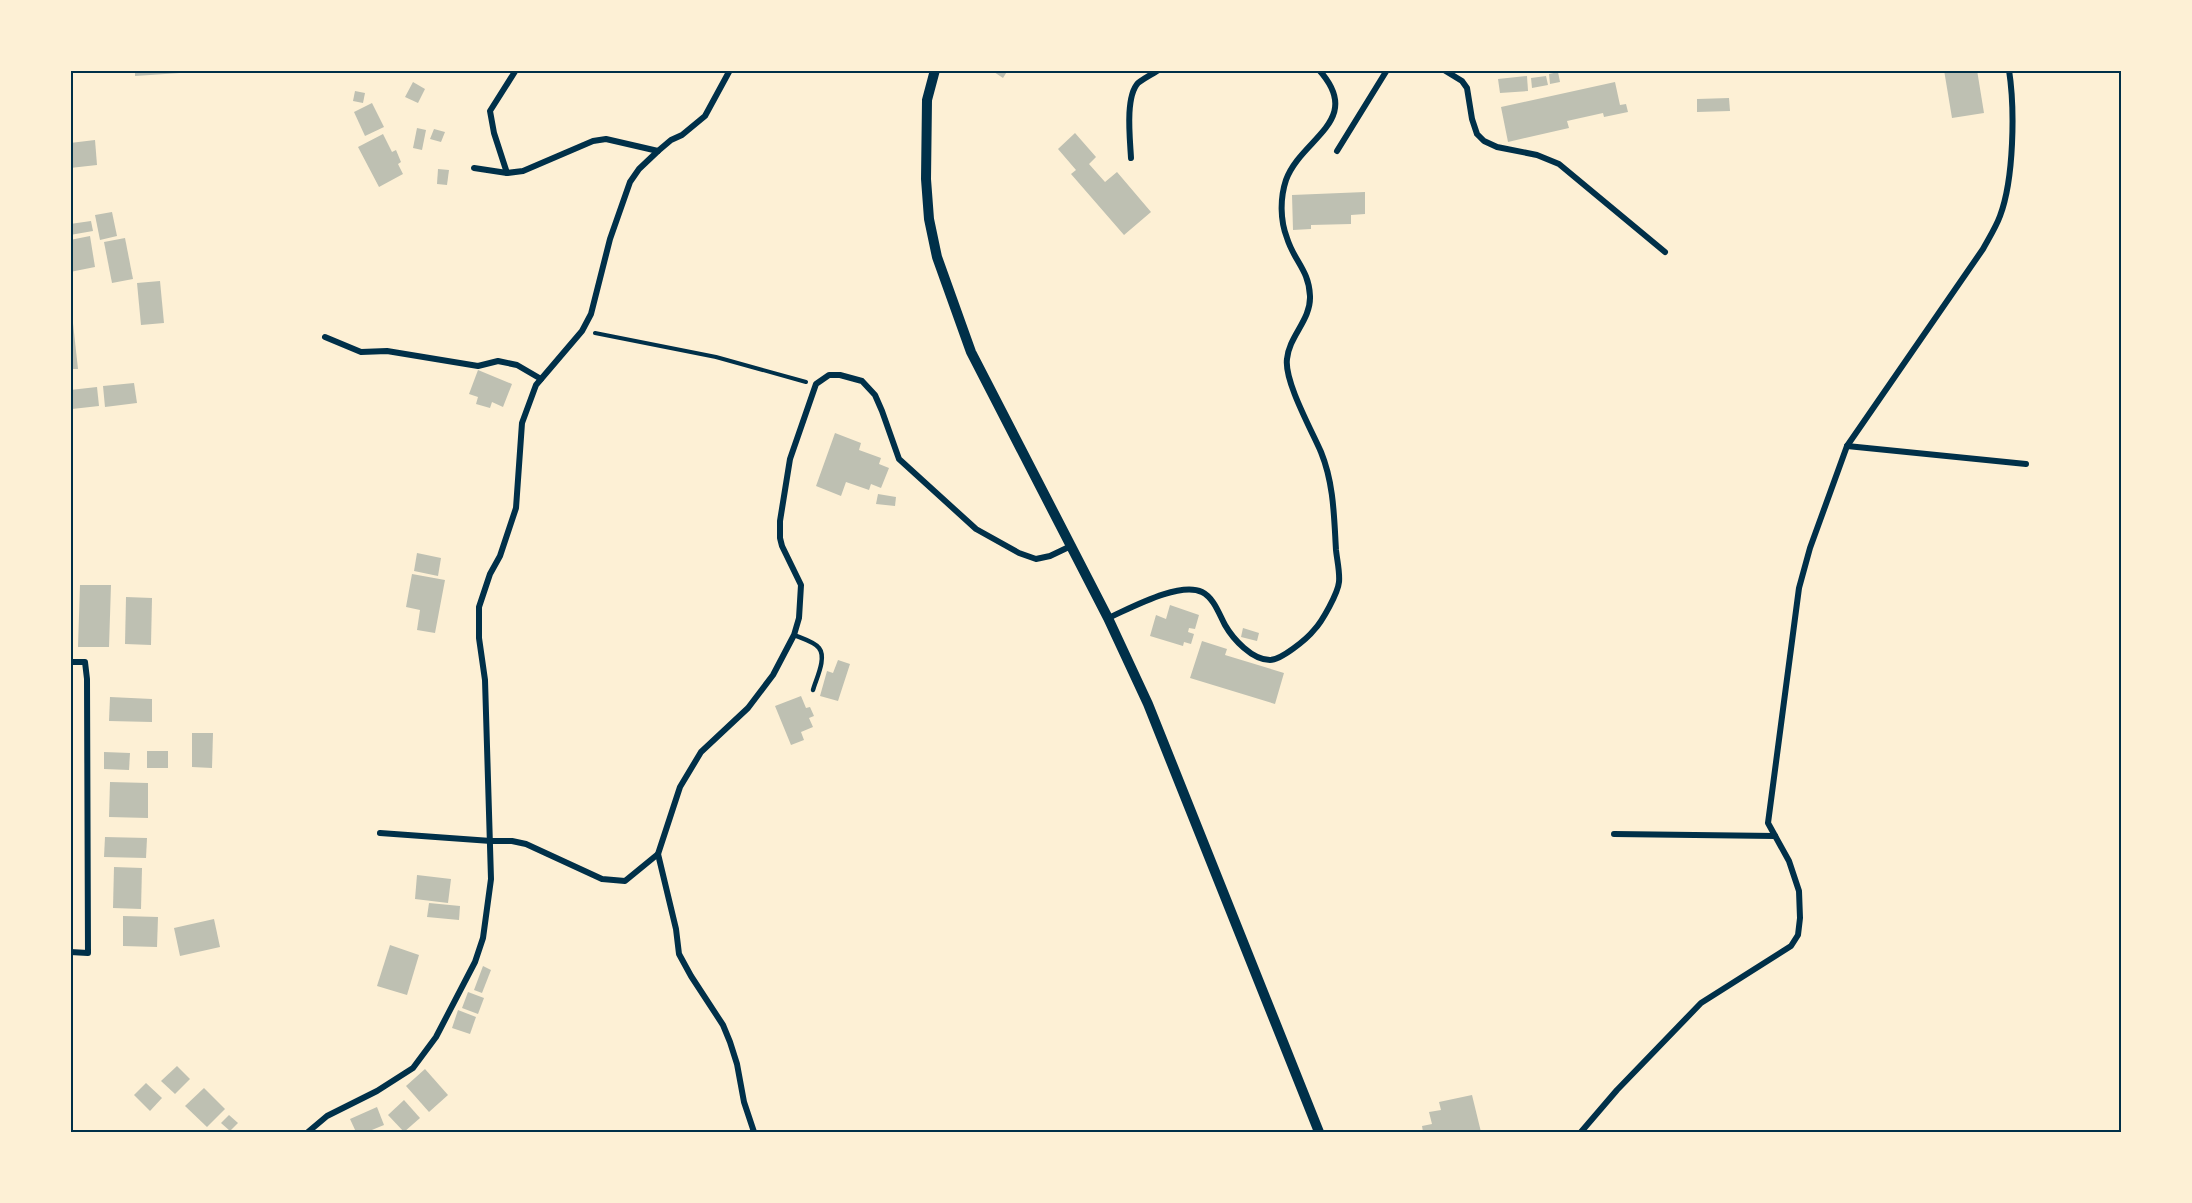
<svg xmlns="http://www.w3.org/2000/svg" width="2192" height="1203" font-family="'Varela Round',sans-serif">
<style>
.building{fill:#bec0b2}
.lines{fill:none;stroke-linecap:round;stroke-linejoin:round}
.path{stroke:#003049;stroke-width:4}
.service{stroke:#003049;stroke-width:4.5}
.minor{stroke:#003049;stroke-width:6}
.tertiary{stroke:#003049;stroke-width:10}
.neatline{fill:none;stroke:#003049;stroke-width:2}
</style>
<rect width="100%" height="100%" fill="#fdf0d5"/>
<g class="building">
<polygon points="135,70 180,70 180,73 135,76"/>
<polygon points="991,70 1008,70 1003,78"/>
<polygon points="1944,70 1977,70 1984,113 1952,118"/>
<polygon points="1558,72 1560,82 1550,84 1549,74"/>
<polygon points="1527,76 1528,91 1500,93 1498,79"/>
<polygon points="1546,76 1548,85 1532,88 1531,78"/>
<polygon points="413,82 425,89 418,103 405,97"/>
<polygon points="1615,82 1620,105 1626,104 1628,112 1604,117 1603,113 1567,121 1569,128 1508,142 1501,107"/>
<polygon points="355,91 365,93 363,103 353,101"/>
<polygon points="1729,98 1730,111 1697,112 1697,99"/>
<polygon points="372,103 384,127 365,136 354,112"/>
<polygon points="417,128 426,130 422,150 413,148"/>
<polygon points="434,129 445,132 441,142 430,139"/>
<polygon points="1075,133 1096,157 1089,164 1105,182 1117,172 1151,212 1124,235 1071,174 1076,170 1058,149"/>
<polygon points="383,134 392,152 396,150 401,162 398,164 403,174 379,187 358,147"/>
<polygon points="95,140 97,165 70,168 70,143"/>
<polygon points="438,169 449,170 447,185 437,184"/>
<polygon points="1365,192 1365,214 1351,215 1351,224 1311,225 1311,229 1293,230 1292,195"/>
<polygon points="112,212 117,236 100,240 95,215"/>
<polygon points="91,221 93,231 70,235 70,224"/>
<polygon points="90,236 95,267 70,272 70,240"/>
<polygon points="125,238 133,279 112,283 104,242"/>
<polygon points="160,281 164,323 141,325 137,283"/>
<polygon points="70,314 72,314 78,369 70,369"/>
<polygon points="478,370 512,384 503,407 492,402 490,408 476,404 478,397 469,394"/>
<polygon points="134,383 137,403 105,407 103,386"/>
<polygon points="97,387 99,406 72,409 70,390"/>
<polygon points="835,433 861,443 859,450 881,458 879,464 889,468 881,488 871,484 869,490 846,482 841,496 816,486"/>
<polygon points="878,494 896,497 895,506 876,504"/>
<polygon points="417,553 441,558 438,576 414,571"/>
<polygon points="412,574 445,580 435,633 417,630 420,610 406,607"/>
<polygon points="80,585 111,585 109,647 78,647"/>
<polygon points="126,597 152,598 151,645 125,644"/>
<polygon points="1170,605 1199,615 1195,629 1189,628 1188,632 1194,634 1191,644 1184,642 1183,646 1150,636 1156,615 1166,619"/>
<polygon points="1243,628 1259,633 1257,641 1241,637"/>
<polygon points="1202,641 1227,649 1225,655 1284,673 1275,704 1190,678"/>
<polygon points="838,660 850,664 838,701 820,696 827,671 833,673"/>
<polygon points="801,696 806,708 810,707 814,716 809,718 813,727 801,732 804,740 791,745 775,706"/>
<polygon points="110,697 152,699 152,722 109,721"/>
<polygon points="192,733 213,733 212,768 192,767"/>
<rect x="147" y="751" width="21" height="17"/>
<polygon points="104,752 130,753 129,770 104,769"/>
<polygon points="110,782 148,783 148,818 109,817"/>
<polygon points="105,837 147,838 146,858 104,857"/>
<polygon points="114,867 142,868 141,909 113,908"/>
<polygon points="417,875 451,879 448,903 415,899"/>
<polygon points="429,903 460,906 459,920 427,917"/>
<polygon points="123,916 158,917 157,947 123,946"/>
<polygon points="214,919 220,947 180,956 174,928"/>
<polygon points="390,945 419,955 407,995 377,986"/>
<polygon points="483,966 491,970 482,993 474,990"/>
<polygon points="468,992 484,998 478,1014 462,1008"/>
<polygon points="458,1010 476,1017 470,1034 452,1028"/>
<polygon points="177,1066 190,1079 175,1094 161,1081"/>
<polygon points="425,1069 448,1095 429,1112 406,1086"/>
<polygon points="146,1083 162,1098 150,1111 134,1095"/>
<polygon points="204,1088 225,1109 207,1127 185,1106"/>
<polygon points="1472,1095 1481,1132 1423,1132 1422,1126 1432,1124 1429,1112 1441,1110 1439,1102"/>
<polygon points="404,1100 420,1118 404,1132 388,1115"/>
<polygon points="377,1107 384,1125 367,1132 356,1132 350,1119"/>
<polygon points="229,1115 238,1123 230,1131 221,1123"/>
</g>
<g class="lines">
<polyline class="path" points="595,333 716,357 806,382"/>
<path class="service" d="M794,635C801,638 815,642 819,648C827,658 816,679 813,690"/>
<g class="minor">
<polyline points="1444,70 1462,81 1467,88 1472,119 1477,134 1484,141 1497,147 1537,155 1559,164 1665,252"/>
<polyline points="1337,151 1387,70"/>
<path d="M1131,158C1130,139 1125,97 1138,83C1144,78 1152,74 1159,70"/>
<polyline points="474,168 507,173 523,171 593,141 606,139 658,151"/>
<polyline points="507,173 494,133 490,111 516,70"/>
<polyline points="325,337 361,352 387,351 478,366 498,361 517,365 541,379"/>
<polyline points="1847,446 2026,464"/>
<path d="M1108,618C1129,609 1179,581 1202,592C1214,598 1219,614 1225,625C1233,639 1252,660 1270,660C1281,660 1307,639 1314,630C1322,622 1338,593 1339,582C1340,572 1337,560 1336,550C1334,517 1334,484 1321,452C1312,431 1284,381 1287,359C1289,336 1311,320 1310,296C1309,270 1294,261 1287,238C1280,220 1280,198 1286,180C1301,138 1365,121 1319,70"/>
<polyline points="70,662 85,662 87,679 88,953 70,952"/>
<polyline points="380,833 491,841 512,841 526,844 602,879 625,881 658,854"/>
<polyline points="1614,834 1775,836"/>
<polyline points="308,1132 327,1116 377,1091 413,1068 436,1037 475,962 483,938 491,879 485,680 479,638 479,607 490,574 500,556 516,508 522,423 536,385 582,331 591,314 610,239 630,182 639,169 658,151 671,140 682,135 705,116 730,70"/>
<polyline points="754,1132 744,1102 737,1064 730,1042 723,1025 691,976 679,954 676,929 658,854 680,787 701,752 748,708 773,675 794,635 799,618 801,585 782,546 780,538 780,521 790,459 816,384 829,375 840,375 862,381 875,395 882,411 899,459 976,529 1019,553 1036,559 1050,556 1071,546"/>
<path d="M1581,1132L1617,1090L1701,1003L1791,946L1798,935L1800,918L1799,891L1789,861L1768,823L1799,588L1810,548L1847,446L1983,249C1989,238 1996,227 2000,216C2014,179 2015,109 2009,70"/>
</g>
<polyline class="tertiary" points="935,70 927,100 926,179 929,219 937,257 971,352 1108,618 1148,704 1319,1132"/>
</g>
<rect width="2192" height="1203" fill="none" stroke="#fdf0d5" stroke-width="144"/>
<rect x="72" y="72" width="2048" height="1059" class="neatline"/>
</svg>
